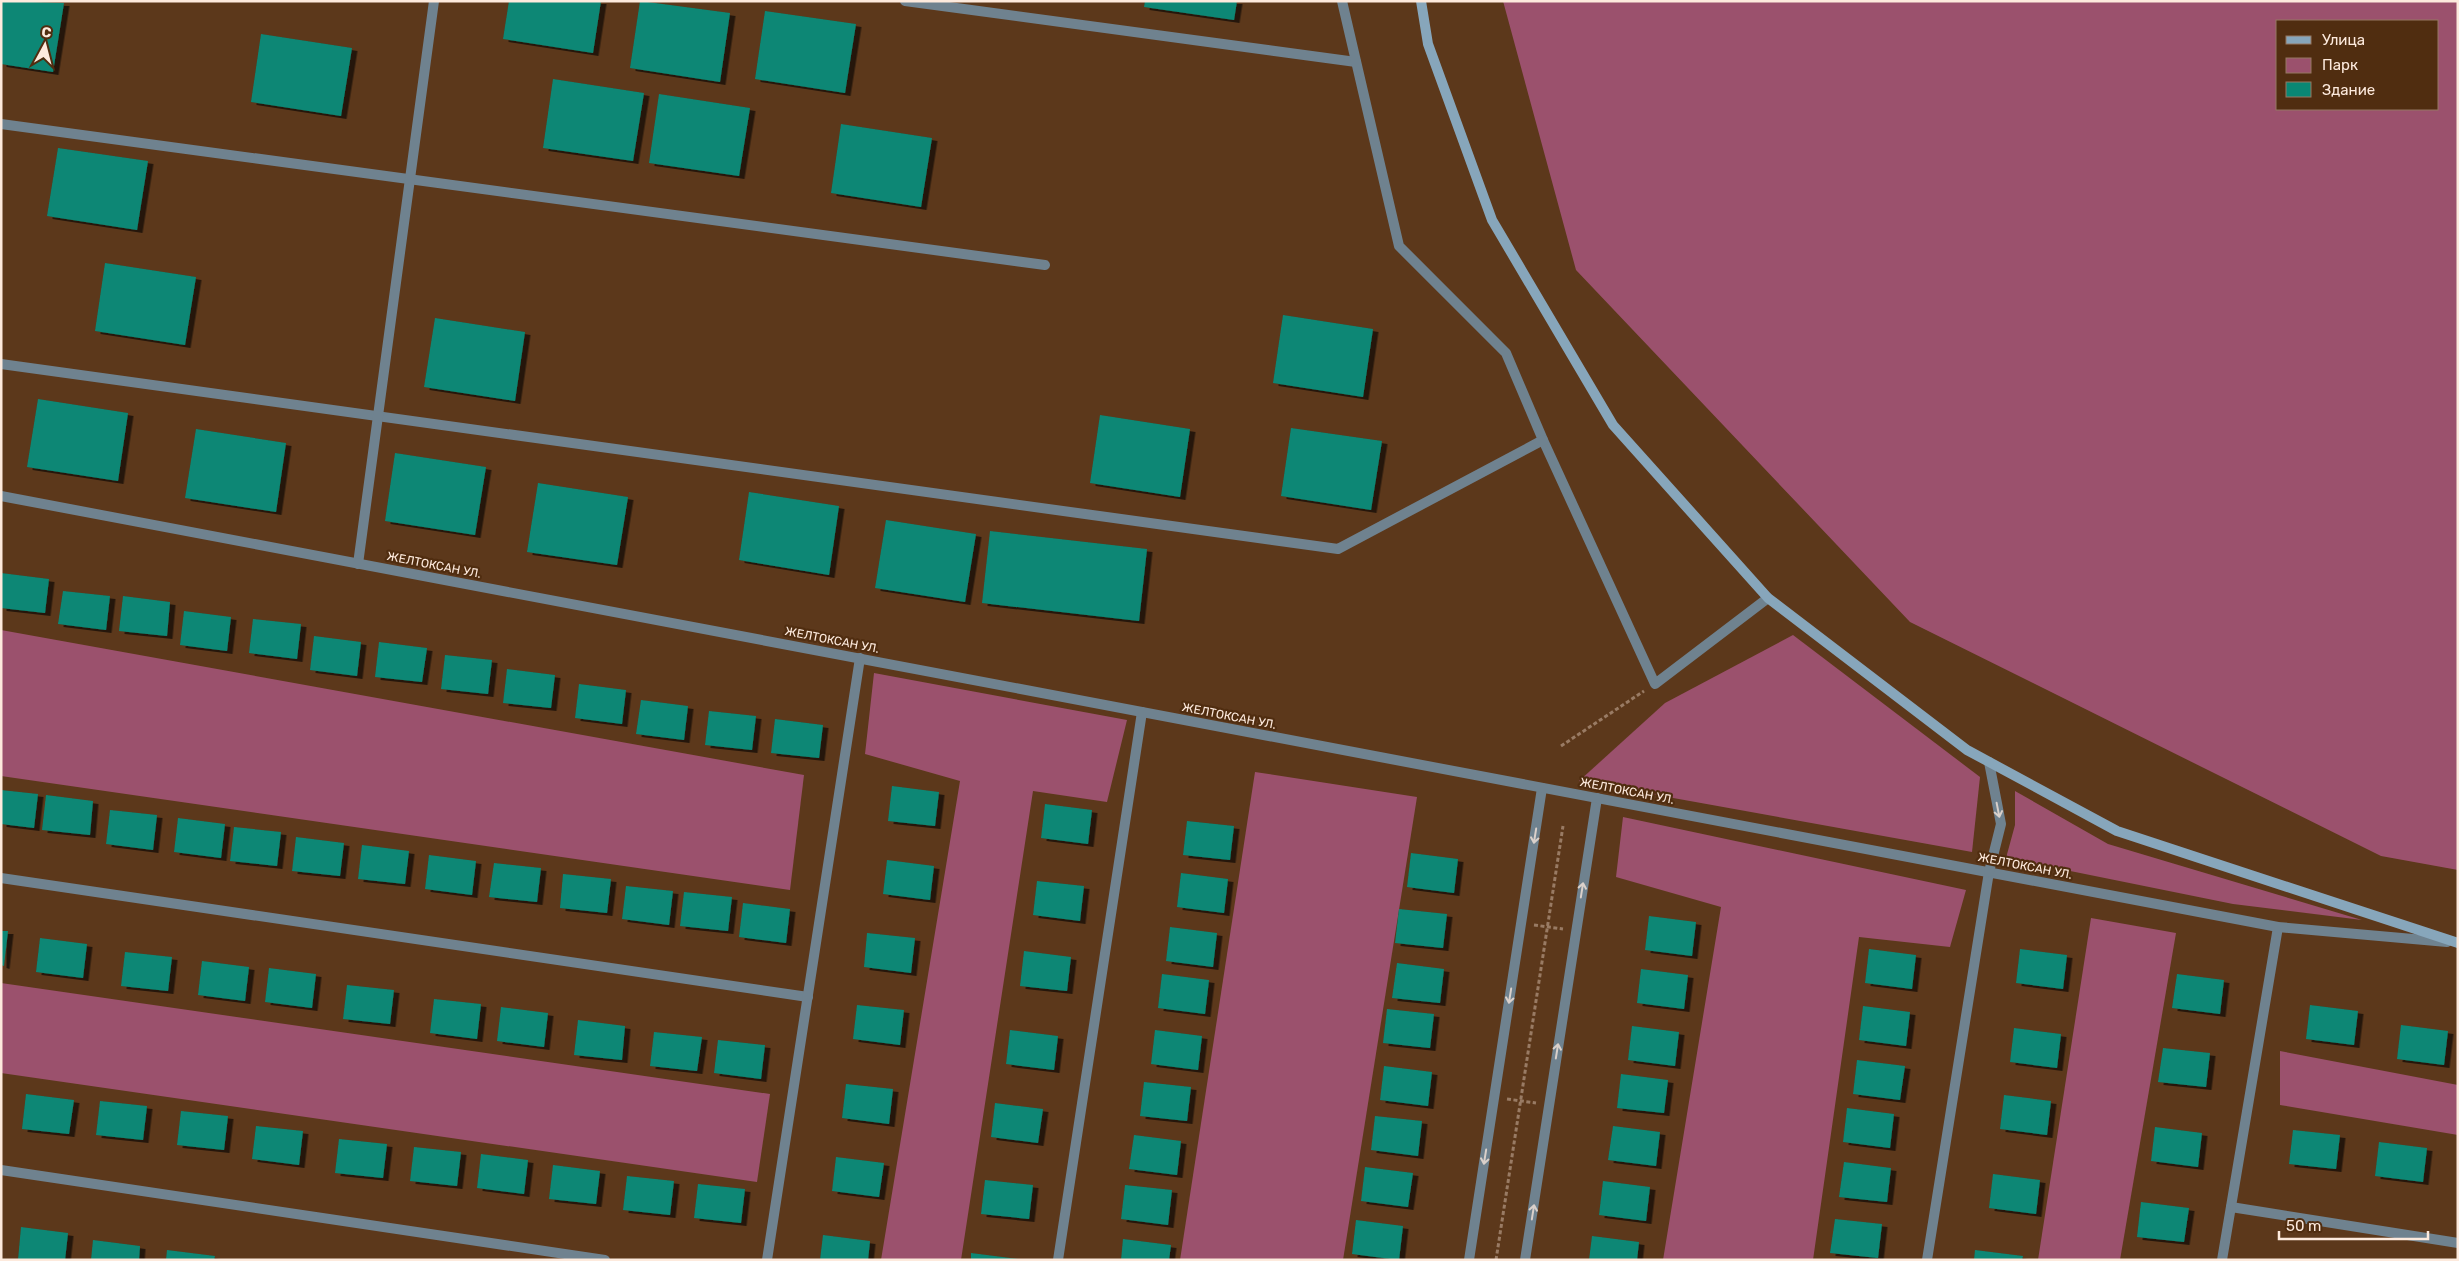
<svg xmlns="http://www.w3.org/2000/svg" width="2459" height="1261" font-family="Rubik,sans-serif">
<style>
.green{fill:#9b516d;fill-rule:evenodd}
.building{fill:#0a8774;filter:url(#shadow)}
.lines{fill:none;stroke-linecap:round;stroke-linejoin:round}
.path{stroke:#997b64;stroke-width:3;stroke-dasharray:4 2.5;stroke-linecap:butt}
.minor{stroke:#6f828f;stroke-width:10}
.tertiary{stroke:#6f828f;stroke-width:10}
.secondary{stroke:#87a6bb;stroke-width:10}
.oneway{stroke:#dad0ca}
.labels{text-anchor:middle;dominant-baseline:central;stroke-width:4.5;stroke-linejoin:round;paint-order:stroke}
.street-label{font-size:12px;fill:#fdeadd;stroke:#502d10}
</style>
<defs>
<filter id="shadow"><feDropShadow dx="5.5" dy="3" stdDeviation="0" flood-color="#0009"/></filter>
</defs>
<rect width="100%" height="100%" fill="#5c381b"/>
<g class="green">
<path d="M1503,1H2458V870L2381,856L1910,622L1576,270ZM2438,21V109H2278V21Z"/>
<polygon points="1,630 804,775 790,890 1,776"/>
<polygon points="1793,635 1980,777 1972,852 1579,781 1665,703"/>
<polygon points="874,673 1127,720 1107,802 1033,791 961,1260 881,1260 960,781 865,754"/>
<polygon points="1255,772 1417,797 1343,1260 1180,1260"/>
<polygon points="2015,791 2108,844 2362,920 2233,904 2006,858 2015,825"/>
<polygon points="1623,817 1966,890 1950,947 1859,937 1813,1260 1663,1260 1721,907 1616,877"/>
<polygon points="2091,918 2176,933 2120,1260 2038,1260"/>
<polygon points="1,983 770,1094 757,1182 1,1073"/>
<polygon points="2280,1051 2458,1085 2458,1135 2280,1105"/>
</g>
<g class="building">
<polygon points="1,1 64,3 53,72 1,64"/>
<polygon points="509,1 601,1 593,53 503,39"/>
<polygon points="640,1 730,13 720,82 630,68"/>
<polygon points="1145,1 1237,1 1234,20 1144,7"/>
<polygon points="765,11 856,24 845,93 755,79"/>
<polygon points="261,34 352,48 341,116 251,102"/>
<polygon points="553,79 644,93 633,161 543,148"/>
<polygon points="659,94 750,108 739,176 649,163"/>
<polygon points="841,124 932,138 921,207 831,193"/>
<polygon points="58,148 148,161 137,230 47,216"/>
<polygon points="105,263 196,277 185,345 95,331"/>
<polygon points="1283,315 1373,329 1363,397 1273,383"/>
<polygon points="435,318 525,332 515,401 424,387"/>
<polygon points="38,399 128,413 118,481 27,467"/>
<polygon points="1100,415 1190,429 1180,497 1090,483"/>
<polygon points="1291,428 1382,441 1371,510 1281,496"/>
<polygon points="196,429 286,443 276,512 185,498"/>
<polygon points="395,453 486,467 475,535 385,521"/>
<polygon points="538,483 628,497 617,565 527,552"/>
<polygon points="749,492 839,506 829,575 739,560"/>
<polygon points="886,520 976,534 965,602 875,588"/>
<polygon points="990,531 1147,549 1139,621 982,603"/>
<polygon points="1,573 49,579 45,613 1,608"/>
<polygon points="63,591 110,596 106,630 58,624"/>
<polygon points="123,596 170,602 167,636 119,631"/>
<polygon points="184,611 231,617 227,651 180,645"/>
<polygon points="253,619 301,624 297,659 249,653"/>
<polygon points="314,636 361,642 357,676 310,670"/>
<polygon points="379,642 427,648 422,682 375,677"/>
<polygon points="445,655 492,660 488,694 441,689"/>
<polygon points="507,669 555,675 551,708 503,703"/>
<polygon points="579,684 626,690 622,724 575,718"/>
<polygon points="641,700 688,706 684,740 636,734"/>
<polygon points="709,711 756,716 752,750 705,745"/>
<polygon points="775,719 823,725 819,758 771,753"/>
<polygon points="892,786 939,792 935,826 888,821"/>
<polygon points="1,790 38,794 34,828 1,824"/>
<polygon points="46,795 93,801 90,835 42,830"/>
<polygon points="1045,804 1092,810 1088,844 1041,838"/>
<polygon points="110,810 157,815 153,850 106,844"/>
<polygon points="178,818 225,824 221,858 174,852"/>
<polygon points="1187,821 1234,826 1230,860 1183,855"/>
<polygon points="234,827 281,832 277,866 230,861"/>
<polygon points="296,837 344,843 340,876 292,871"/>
<polygon points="362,845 409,851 405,884 358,879"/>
<polygon points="1411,853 1458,859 1454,893 1407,887"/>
<polygon points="429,855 476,861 472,895 425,889"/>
<polygon points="887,860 934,866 930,900 883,894"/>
<polygon points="494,863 541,868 537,902 489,897"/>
<polygon points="1181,873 1228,879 1224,913 1177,907"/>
<polygon points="563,874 611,879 607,913 560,908"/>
<polygon points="1037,881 1084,886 1080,921 1033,915"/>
<polygon points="626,886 673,891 669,925 622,919"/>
<polygon points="684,892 732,897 728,931 680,926"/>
<polygon points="743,903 790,909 786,943 739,937"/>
<polygon points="1399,909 1447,914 1443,948 1395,943"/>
<polygon points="1649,916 1696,922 1692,956 1645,950"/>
<polygon points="1170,927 1217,933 1213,967 1166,961"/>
<polygon points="1,931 8,931 4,966 1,965"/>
<polygon points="867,933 915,938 911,973 864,967"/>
<polygon points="40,938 87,944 83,978 36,972"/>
<polygon points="1869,949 1916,955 1912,989 1865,983"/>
<polygon points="2020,949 2067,955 2063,989 2016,983"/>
<polygon points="1024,951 1071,957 1067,991 1020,986"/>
<polygon points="125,952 172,957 168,991 121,986"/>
<polygon points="202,961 249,967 245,1001 198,995"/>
<polygon points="1397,963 1444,969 1440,1003 1392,998"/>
<polygon points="269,968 316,974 312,1008 265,1002"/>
<polygon points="1641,969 1688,975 1684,1009 1637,1003"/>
<polygon points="1162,974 1209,980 1205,1014 1158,1008"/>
<polygon points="2177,974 2224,980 2220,1014 2172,1008"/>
<polygon points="347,985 394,990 390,1024 343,1019"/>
<polygon points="434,999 481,1004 477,1039 430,1033"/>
<polygon points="857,1005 904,1010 900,1045 853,1039"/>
<polygon points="2310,1005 2358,1011 2354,1045 2306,1039"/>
<polygon points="1863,1006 1910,1012 1906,1046 1859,1040"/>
<polygon points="501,1007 548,1013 544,1047 497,1041"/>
<polygon points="1387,1009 1434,1014 1430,1048 1383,1043"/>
<polygon points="578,1020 625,1026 622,1060 574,1055"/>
<polygon points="2401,1025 2448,1031 2444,1065 2397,1059"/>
<polygon points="1632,1026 1679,1032 1675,1066 1628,1060"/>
<polygon points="2014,1028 2061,1034 2057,1068 2010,1062"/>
<polygon points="1010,1030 1058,1036 1054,1070 1006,1064"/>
<polygon points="1155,1030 1202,1036 1198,1070 1151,1064"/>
<polygon points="654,1032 702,1037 697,1071 650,1066"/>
<polygon points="718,1040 765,1045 761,1079 714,1073"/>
<polygon points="2163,1048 2210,1053 2206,1087 2158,1082"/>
<polygon points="1857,1060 1905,1066 1900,1100 1853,1094"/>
<polygon points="1384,1066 1432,1072 1428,1106 1380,1100"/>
<polygon points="1621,1074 1668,1080 1664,1113 1617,1108"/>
<polygon points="1144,1082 1191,1087 1187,1121 1140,1116"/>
<polygon points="846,1084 893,1089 889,1124 842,1118"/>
<polygon points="26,1094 74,1100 69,1134 22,1129"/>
<polygon points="2004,1095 2051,1101 2047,1135 2000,1129"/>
<polygon points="100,1101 147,1106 143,1140 96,1135"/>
<polygon points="995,1103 1043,1109 1038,1143 991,1137"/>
<polygon points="1847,1108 1894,1114 1890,1148 1843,1142"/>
<polygon points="181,1111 228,1116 224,1150 177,1145"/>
<polygon points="1375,1116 1422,1121 1418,1156 1371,1150"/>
<polygon points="256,1126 303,1131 299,1165 252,1159"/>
<polygon points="1613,1126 1660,1132 1656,1166 1608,1160"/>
<polygon points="2155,1127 2202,1133 2198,1167 2151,1161"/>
<polygon points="2293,1130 2340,1135 2336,1169 2289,1164"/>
<polygon points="1134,1135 1181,1141 1177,1175 1129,1169"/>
<polygon points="339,1139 387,1144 383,1178 335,1173"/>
<polygon points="2379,1142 2427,1148 2423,1182 2375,1176"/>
<polygon points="414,1147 461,1152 457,1186 410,1181"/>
<polygon points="481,1154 528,1160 524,1194 477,1188"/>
<polygon points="836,1157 884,1163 879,1197 832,1191"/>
<polygon points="1844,1162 1891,1168 1887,1202 1839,1197"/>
<polygon points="553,1165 600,1171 596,1204 549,1199"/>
<polygon points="1365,1167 1413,1173 1408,1207 1361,1201"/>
<polygon points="1993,1174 2040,1180 2036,1214 1989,1208"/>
<polygon points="627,1176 674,1181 670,1215 623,1210"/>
<polygon points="985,1180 1033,1185 1029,1219 981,1214"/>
<polygon points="1603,1181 1650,1187 1646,1221 1599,1215"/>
<polygon points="698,1184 745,1189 741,1223 694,1218"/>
<polygon points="1125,1185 1172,1190 1168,1225 1121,1219"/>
<polygon points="2141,1202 2189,1208 2184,1242 2137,1237"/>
<polygon points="1835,1219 1882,1224 1878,1258 1830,1253"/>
<polygon points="1356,1220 1403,1226 1399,1260 1352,1254"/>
<polygon points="21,1227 68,1233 65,1260 18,1260"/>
<polygon points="823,1235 870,1241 868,1260 820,1260"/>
<polygon points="1592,1236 1639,1242 1637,1260 1589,1260"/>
<polygon points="1123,1239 1171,1245 1169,1260 1121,1260"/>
<polygon points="93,1240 140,1246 139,1260 91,1260"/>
<polygon points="167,1250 215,1256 214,1260 166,1260"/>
<polygon points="1975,1250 2023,1256 2022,1260 1974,1260"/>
<polygon points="971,1253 1018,1259 1018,1260 971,1260"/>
</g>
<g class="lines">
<g class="path">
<polyline points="1561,746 1644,691"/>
<polyline points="1534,925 1563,929"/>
<polyline points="1507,1099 1536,1103"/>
<polyline points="1496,1260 1563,826"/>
</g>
<g class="minor">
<polyline points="905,1 1356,62"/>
<polyline points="1342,1 1399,246 1506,353 1543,440 1655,684 1768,598"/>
<polyline points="1,124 1045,265"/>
<polyline points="1,364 1338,549 1543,440"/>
<polyline points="358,564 434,1"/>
<polyline points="1,878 808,997"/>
<polyline points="1,1170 605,1260"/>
<polyline points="2231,1207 2458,1243"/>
<polyline points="767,1260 860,658"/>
<polyline points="1058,1260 1142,712"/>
<polyline points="1469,1260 1542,788"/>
<polyline points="1525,1260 1597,798"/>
<polyline points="1927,1260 1989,872"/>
<polyline points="2222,1260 2278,927"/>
</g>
<g class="tertiary">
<polyline points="1,496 2278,927 2447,942"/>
<polyline points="1989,762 2001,824 1989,872"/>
</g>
<polyline class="secondary" points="1421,1 1428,44 1492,220 1613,425 1768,598 1967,750 2117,831 2458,943"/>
</g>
<defs><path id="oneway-shaft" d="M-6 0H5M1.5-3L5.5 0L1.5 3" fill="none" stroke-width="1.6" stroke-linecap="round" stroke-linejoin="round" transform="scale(1.25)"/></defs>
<g class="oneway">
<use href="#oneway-shaft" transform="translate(1998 810) rotate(79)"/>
<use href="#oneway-shaft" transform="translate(1535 836) rotate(99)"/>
<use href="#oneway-shaft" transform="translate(1582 890) rotate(-81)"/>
<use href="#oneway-shaft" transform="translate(1510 996) rotate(99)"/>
<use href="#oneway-shaft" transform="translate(1557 1051) rotate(-81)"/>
<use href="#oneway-shaft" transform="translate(1485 1157) rotate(99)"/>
<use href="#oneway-shaft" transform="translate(1533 1212) rotate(-81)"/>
</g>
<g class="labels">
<g class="street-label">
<text transform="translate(434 565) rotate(11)">ЖЕЛТОКСАН УЛ.</text>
<text transform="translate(832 640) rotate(11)">ЖЕЛТОКСАН УЛ.</text>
<text transform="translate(1229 716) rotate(11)">ЖЕЛТОКСАН УЛ.</text>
<text transform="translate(1627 791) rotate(11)">ЖЕЛТОКСАН УЛ.</text>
<text transform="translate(2025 866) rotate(11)">ЖЕЛТОКСАН УЛ.</text>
</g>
</g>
<rect width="2459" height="1261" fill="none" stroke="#fdeadd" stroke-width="5"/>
<rect x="2276" y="20" width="162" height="90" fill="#502d10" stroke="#957962"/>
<rect x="2286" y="36" width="25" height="8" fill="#87a6bb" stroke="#957962"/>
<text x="2322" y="45" font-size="15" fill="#fdeadd">Улица</text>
<rect x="2286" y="58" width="25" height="15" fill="#9b516d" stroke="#957962"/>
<text x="2322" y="70" font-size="15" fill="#fdeadd">Парк</text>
<rect x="2286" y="82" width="25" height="15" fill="#0a8774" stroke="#957962"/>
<text x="2322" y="95" font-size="15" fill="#fdeadd">Здание</text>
<g transform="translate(45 45) rotate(7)" stroke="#502d10" stroke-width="4" paint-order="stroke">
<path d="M0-4L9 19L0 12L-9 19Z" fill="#fdeadd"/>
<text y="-8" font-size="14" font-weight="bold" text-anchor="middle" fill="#fdeadd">С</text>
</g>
<path d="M2279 1231v8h149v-8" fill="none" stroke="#fdeadd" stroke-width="2.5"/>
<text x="2286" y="1231" font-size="15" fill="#fdeadd" stroke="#502d10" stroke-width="4" paint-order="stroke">50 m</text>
</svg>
